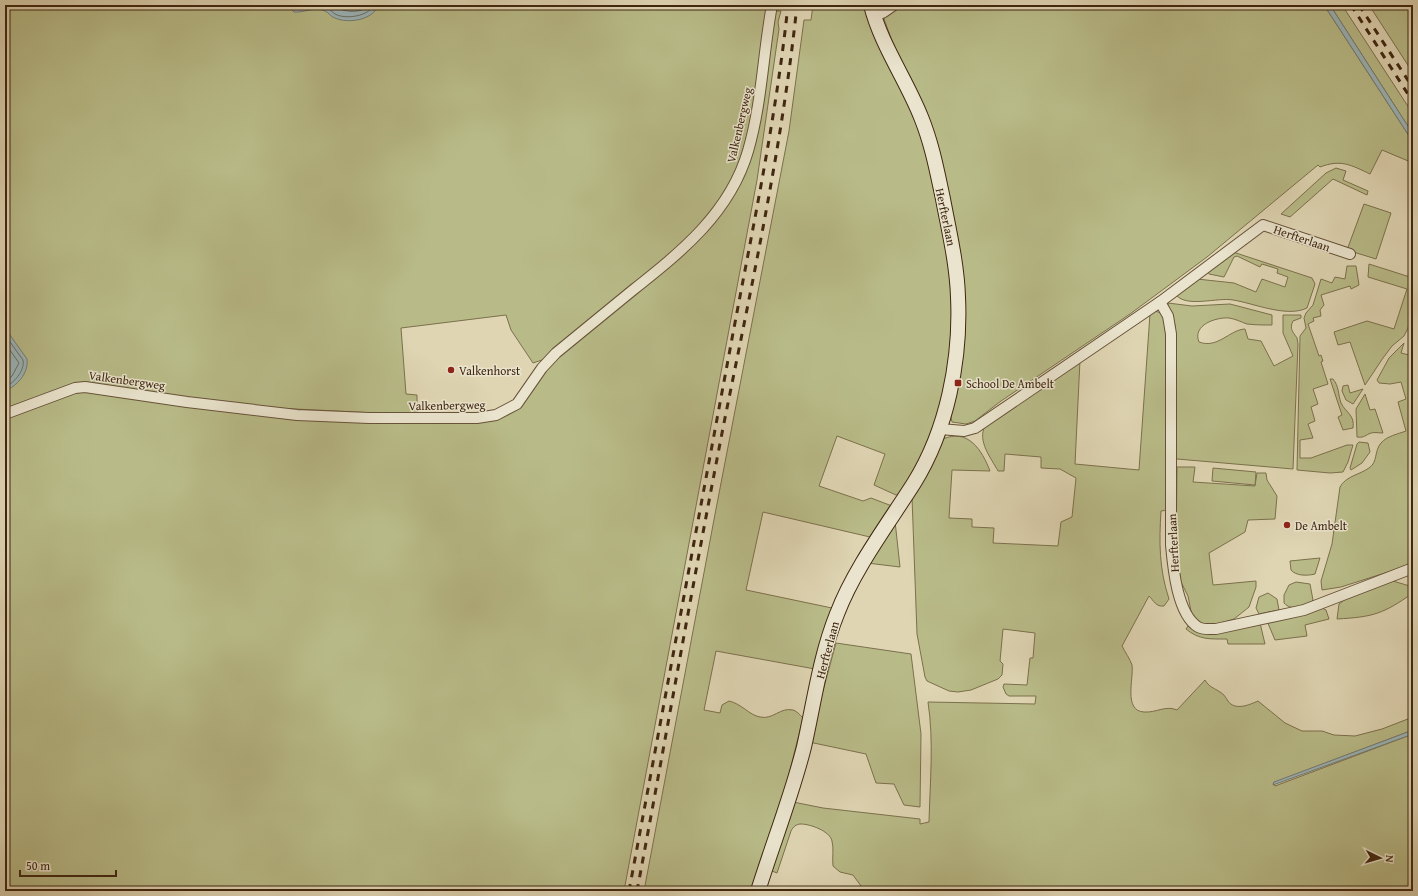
<svg xmlns="http://www.w3.org/2000/svg" width="1418" height="896" font-family="'Gentium Book Plus',serif">
<style>
.green{fill:#b8bb88;stroke:#7c704c}
.water{fill:#9ab5b9;stroke:#767c75}
.lines{fill:none;stroke-linecap:round;stroke-linejoin:round}
.shore{stroke:#6c6e64;stroke-width:1}
.street-casing{stroke:#675239;stroke-width:12}
.secondary-casing{stroke:#3f2610;stroke-width:16}
.street{stroke:#eae4ce;stroke-width:10}
.secondary{stroke:#eae4ce;stroke-width:14}
.rail{stroke:#3f2610;stroke-width:3;stroke-dasharray:7 7;stroke-linecap:butt}
.poi-dot{fill:#8f2418;stroke:#eae4ce;stroke-width:1.5}
.labels{text-anchor:middle;dominant-baseline:central;stroke-width:3;stroke-linejoin:round;paint-order:stroke}
.street-label{font-size:12px;fill:#3f2610;stroke:#eae4ce}
.poi-label{font-size:12px;fill:#3f2610;stroke:#eae4ce;text-anchor:start}
</style>
<rect width="100%" height="100%" fill="#dfd5b3"/>
<filter id="stains"><feTurbulence type="fractalNoise" baseFrequency=".005" numOctaves="4"/><feColorMatrix values="0 0 0 0 .2 0 0 0 0 .09 0 0 0 0 .02 0 0 0 .5 -.17"/></filter>
<radialGradient id="worn" r=".72"><stop offset=".6" stop-color="#630" stop-opacity="0"/><stop offset="1" stop-color="#630" stop-opacity=".3"/></radialGradient>
<g class="green">
<polygon points="5,5 766,5 765,30 752,116 737,173 716,207 678,248 542,360 533,363 511,330 506,315 401,328 406,394 417,395 417,415 255,407 101,386 5,411"/>
<path d="M813,5H865L908,99L932,164L952,288V345L941,404L924,453L901,494L896,495L874,485L885,454L837,436L819,486L863,501L871,498L892,506L870,537L763,512L746,590L832,608L815,669L716,651L704,710L720,713L722,705L729,701C742,704 749,715 760,717C773,720 780,707 793,710C797,711 800,715 803,718L787,782L751,891H644L716,509L789,131L804,20H811Z"/>
<path d="M899,5H1324L1413,142V163L1382,150L1370,174C1351,165 1341,159 1320,167L1318,165L1207,257L1130,314L1001,401L975,421L966,424L952,422L950,413L965,329L964,282L902,68L884,19Z"/>
<polygon points="1330,5 1342,5 1413,114 1413,134"/>
<polygon points="1369,5 1413,5 1413,73"/>
<polygon points="774,11 781,11 778,22 779,29 757,180 624,891 5,891 5,417 83,390 257,414 503,415 552,362 635,293 738,186"/>
<polygon points="1336,168 1346,171 1343,180 1368,191 1367,195 1333,179 1290,217 1281,214 1326,173"/>
<polygon points="1364,204 1391,213 1376,259 1347,250"/>
<path d="M1233,252L1312,278L1315,284L1307,308C1287,318 1253,303 1233,300C1218,297 1187,308 1176,295L1197,279L1234,283L1256,292L1262,279L1285,287L1288,277L1277,273L1278,269L1262,264L1260,267L1237,256L1234,257L1224,277L1209,274L1208,271Z"/>
<polygon points="1369,264 1413,278 1413,311 1408,328 1404,336 1392,346 1383,358 1365,385 1350,342 1338,345 1334,332 1367,321 1394,329 1407,289 1368,277"/>
<polygon points="1347,266 1356,266 1359,285 1351,289 1350,286 1321,295 1324,305 1320,310 1321,316 1313,318 1314,321 1308,324 1319,356 1321,355 1323,361 1321,362 1328,384 1313,389 1318,404 1311,407 1315,421 1308,424 1313,438 1300,440 1300,458 1311,458 1347,445 1353,445 1348,462 1343,472 1330,473 1297,470 1300,336 1306,328 1304,318 1306,313 1313,305 1321,279 1332,283 1335,277 1345,279"/>
<path d="M1168,303L1192,306L1230,304L1272,315V325C1264,325 1255,325 1247,324C1241,322 1236,319 1229,318C1216,317 1192,325 1199,342C1218,349 1229,330 1245,329L1248,339L1261,341L1274,366L1293,356L1283,333V315H1301V318L1293,321C1289,329 1293,332 1297,338L1298,344L1293,469L1177,459L1176,457L1175,325L1168,308Z"/>
<path d="M1155,311L1161,313L1167,323L1168,510L1161,511C1159,542 1159,569 1169,599L1164,606C1156,607 1154,601 1149,596L1122,646C1125,652 1130,659 1132,665C1134,678 1123,711 1144,712C1156,713 1166,705 1177,710L1205,680C1209,687 1214,688 1220,692C1224,694 1226,698 1228,701C1235,711 1249,705 1258,701L1285,723L1302,731H1322L1334,735L1355,736L1382,729L1413,717V730L1273,783L1275,786L1413,734V891H862L861,886L853,875L840,872L833,866C832,858 834,849 832,841C830,831 810,824 801,824C796,824 793,827 791,831L777,873L772,871L793,802L823,808L920,819V824L929,822C930,782 934,741 928,702L1035,704L1036,696H1009L1006,694L1003,687L1004,684L1027,685L1030,658H1033L1035,633L1003,629L1000,661L1003,664L1002,675L998,679L971,690L958,692L949,691L927,681L925,677L917,634L912,497L943,439C968,428 982,450 990,471L952,470L949,518L972,519V527L994,528L993,543L1058,546L1061,522L1072,517L1076,478L1060,469L1041,468V457L1005,454L1004,471H998C991,458 977,441 985,426L1080,360L1075,464L1139,470L1150,314Z"/>
<path d="M1404,343L1401,353L1413,356V564L1341,587L1322,590L1321,581L1332,544L1340,487C1346,476 1359,475 1369,468C1378,462 1374,451 1381,443C1387,436 1398,434 1406,431L1398,402L1406,399L1401,382L1390,384L1379,383L1377,380L1389,358Z"/>
<path d="M1330,379H1333C1339,386 1338,394 1341,403C1346,413 1355,415 1353,428L1343,430L1338,417L1342,415Z"/>
<polygon points="1348,385 1350,393 1363,389 1353,404 1346,400 1342,391 1343,386"/>
<path d="M1365,394L1370,410L1375,409L1383,433C1379,433 1375,432 1371,433C1365,435 1365,438 1357,437L1356,409Z"/>
<polygon points="1359,442 1368,443 1370,452 1362,463 1351,470 1350,468 1357,444"/>
<polygon points="1177,467 1195,467 1193,482 1255,486 1257,473 1266,473 1267,480 1277,496 1275,519 1248,520 1245,532 1209,553 1213,585 1256,581 1256,587 1249,607 1234,619 1214,625 1201,624 1192,616 1188,596 1180,580 1176,555"/>
<polygon points="1213,468 1256,472 1255,485 1212,481"/>
<polygon points="895,521 900,567 867,563"/>
<path d="M1320,558L1315,574C1307,576 1296,576 1291,570L1290,561Z"/>
<path d="M1393,581L1413,587V593C1383,614 1373,617 1337,619L1339,604L1348,597Z"/>
<path d="M1296,582L1310,584L1313,600C1307,608 1291,611 1284,603V595L1289,585Z"/>
<polygon points="1268,593 1277,599 1279,610 1259,614 1256,608 1259,597"/>
<polygon points="1322,608 1326,610 1329,619 1305,625 1307,636 1275,640 1267,621"/>
<path d="M1260,623L1265,644H1228L1227,639C1210,639 1199,640 1186,629L1188,626L1198,632Z"/>
<polygon points="836,643 911,654 921,734 920,807 904,805 894,784 876,783 866,754 809,742"/>
</g>
<g class="water">
<path d="M287,5H378C374,20 348,24 335,18C331,17 328,12 325,11C315,6 304,13 294,12Z"/>
<polygon points="1324,5 1330,5 1413,134 1413,142"/>
<path d="M5,328L27,359C29,373 17,386 5,391Z"/>
<polygon points="1413,730 1413,734 1273,785 1274,782"/>
</g>
<g class="lines">
<g class="shore">
<path d="M293,5C300,12 314,3 325,7C329,8 332,12 335,14C346,20 369,16 374,5"/>
<path d="M332,5C341,12 361,15 369,5"/>
<path d="M5,335L23,360C25,371 14,383 5,387"/>
<polyline points="5,343 19,363 12,376 5,382"/>
</g>
<defs>
<g id="street">
<polyline points="874,16 884,12 894,5"/>
<path d="M1160,302L1168,316L1171,334V545C1173,567 1177,614 1198,627C1203,630 1210,629 1216,629L1304,610L1413,568"/>
<path d="M5,414L75,388L85,387L187,402L297,415L369,418H477L496,415L517,404L542,368L556,353C582,332 607,311 633,290C681,252 730,213 748,151C762,103 763,53 772,5"/>
<polyline points="940,429 964,431 975,428 1160,302 1263,225 1350,254"/>
</g>
<path id="secondary" d="M758,891C773,843 792,795 804,747C814,703 820,656 837,614C854,569 888,524 914,483C947,430 961,360 958,297C957,264 949,231 943,199C937,171 932,144 921,117C906,79 881,45 871,5"/>
</defs>
<use href="#street" class="street-casing"/>
<use href="#secondary" class="secondary-casing"/>
<use href="#street" class="street"/>
<use href="#secondary" class="secondary"/>
<g class="rail">
<polyline points="1351,5 1413,102"/>
<polyline points="1359,5 1413,88"/>
<path d="M629,891C663,709 697,526 731,344C752,231 776,119 788,5"/>
<path d="M637,891C666,737 693,582 723,428C751,288 782,148 797,5"/>
</g>
</g>
<g class="poi-dot">
<circle cx="451" cy="370" r="4"/>
<rect x="954" y="379" width="8" height="8" rx="2"/>
<circle cx="1287" cy="525" r="4"/>
</g>
<g class="labels">
<g class="street-label">
<text transform="translate(739 125) rotate(-77)">Valkenbergweg</text>
<text transform="translate(946 217) rotate(78)">Herfterlaan</text>
<text transform="translate(1302 238) rotate(19)">Herfterlaan</text>
<text transform="translate(127 380) rotate(8)">Valkenbergweg</text>
<text transform="translate(447 405) rotate(-1)">Valkenbergweg</text>
<text transform="translate(1173 543) rotate(-93)">Herfterlaan</text>
<text transform="translate(827 650) rotate(-75)">Herfterlaan</text>
</g>
<g class="poi-label">
<text x="459" y="370">Valkenhorst</text>
<text x="966" y="383">School De Ambelt</text>
<text x="1295" y="525">De Ambelt</text>
</g>
</g>
<rect width="1418" height="896" fill="none" stroke="#dfd5b3" stroke-width="20"/>
<rect x="6" y="6" width="1406" height="884" fill="none" stroke="#3f2610" stroke-width="2"/>
<rect x="10" y="10" width="1398" height="876" fill="none" stroke="#3f2610"/>
<g transform="translate(1380 858) rotate(95)" stroke="#eae4ce" stroke-width="3" paint-order="stroke">
<path d="M0-3L7 15L0 10L-7 15Z" fill="#3f2610"/>
<text y="-6" font-size="11" font-weight="bold" text-anchor="middle" fill="#3f2610">N</text>
</g>
<path d="M20 870v6h96v-6" fill="none" stroke="#3f2610" stroke-width="2"/>
<text x="26" y="870" font-size="12" fill="#3f2610" stroke="#eae4ce" stroke-width="3" paint-order="stroke">50 m</text>
<rect width="100%" height="100%" filter="url(#stains)"/>
<rect width="100%" height="100%" fill="url(#worn)"/>
</svg>
